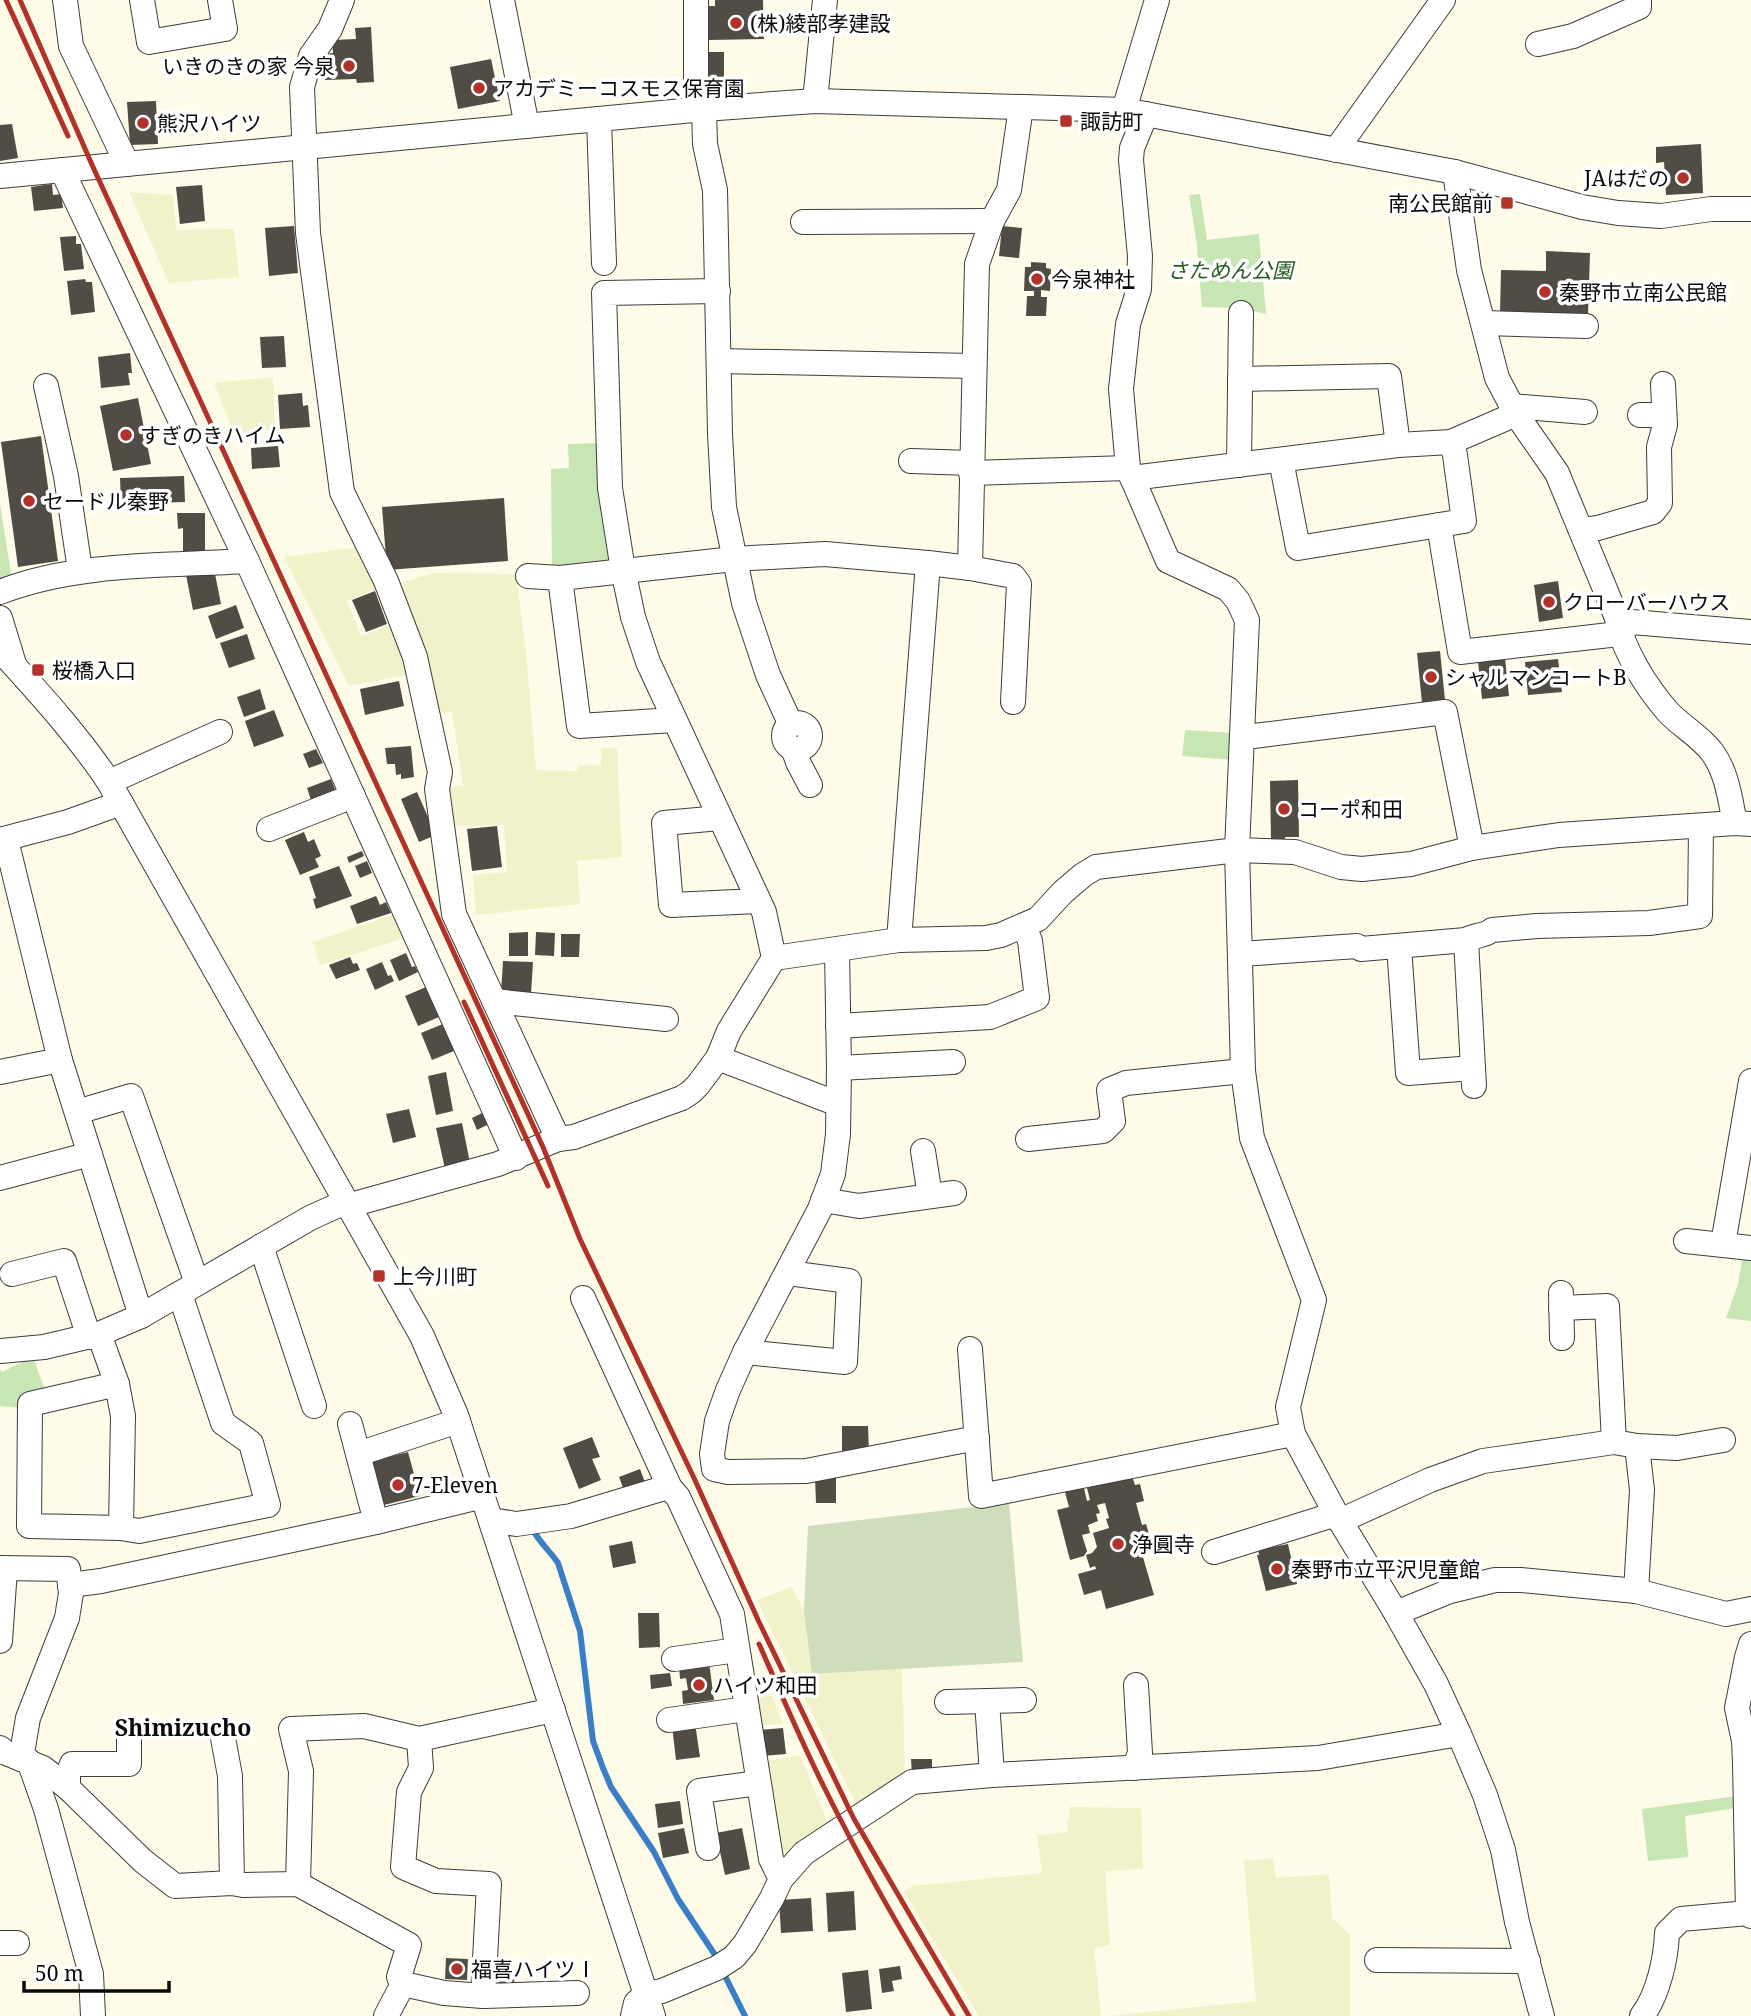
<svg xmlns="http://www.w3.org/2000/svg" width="1751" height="2016" font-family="'Noto Serif','Noto Sans JP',serif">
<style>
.farmland{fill:#f1f2ca}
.green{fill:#c8e5b4}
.cemetery{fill:#ceddbc}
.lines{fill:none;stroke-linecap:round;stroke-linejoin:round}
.stream{stroke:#3a7fc6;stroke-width:6}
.building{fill:#524c47}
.minor-casing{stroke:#3d3d3d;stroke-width:26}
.minor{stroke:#fff;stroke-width:24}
.rail{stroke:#b2322a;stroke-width:5}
.poi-dot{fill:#b2322a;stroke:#fff;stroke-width:2.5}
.labels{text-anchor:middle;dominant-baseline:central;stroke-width:7;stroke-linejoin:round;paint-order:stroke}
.poi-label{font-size:21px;fill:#0a0a0a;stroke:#fff;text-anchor:start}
.park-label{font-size:21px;font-style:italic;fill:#255d1f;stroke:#fff}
.neighbourhood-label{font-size:23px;font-weight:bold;fill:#0a0a0a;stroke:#fff}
</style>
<rect width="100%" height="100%" fill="#fefce8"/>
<g class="farmland">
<polygon points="129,192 173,195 176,230 234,229 239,277 169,283"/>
<polygon points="273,377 275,430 234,434 214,383"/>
<polygon points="361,547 381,587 347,601 361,636 396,622 413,674 349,686 284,557"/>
<polygon points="434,573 516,574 526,652 536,770 579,771 579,765 601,766 601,748 617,748 622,857 577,861 580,904 476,915 473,875 507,872 504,825 449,826 447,786 463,786 452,712 433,713 397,584"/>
<polygon points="396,914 404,938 320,965 313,942"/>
<polygon points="792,1587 804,1611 812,1674 902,1669 905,1777 857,1806 757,1600"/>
<polygon points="771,1694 783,1724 757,1726 753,1698"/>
<polygon points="800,1755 828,1823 809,1833 795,1846 784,1861 777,1861 763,1762"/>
<polygon points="1069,1807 1141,1808 1143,1869 1105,1871 1110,1945 1094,1948 1101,2016 979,2016 904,1892 912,1886 1042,1873 1037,1835 1068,1832 1066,1820 1070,1819"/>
<polygon points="1273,1858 1276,1878 1329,1874 1332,1918 1350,1935 1350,2016 1108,2016 1256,2001 1244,1861"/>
</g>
<g class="green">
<polygon points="1200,194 1207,240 1259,234 1266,314 1239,308 1202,307 1197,246 1189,195"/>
<polygon points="600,443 613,559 606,568 552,572 551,469 569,468 568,444"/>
<polygon points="0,504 12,579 0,584"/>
<polygon points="1185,730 1235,733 1234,760 1182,756"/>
<polygon points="1743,1254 1751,1256 1751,1321 1726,1318 1738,1284"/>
<polygon points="33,1357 46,1393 23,1408 0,1406 0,1369 2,1372"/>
<polygon points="1737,1796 1736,1808 1685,1816 1688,1857 1648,1861 1642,1809"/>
</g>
<polygon class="cemetery" points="1009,1503 1023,1662 812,1674 804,1611 808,1526"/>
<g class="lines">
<g class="stream">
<path d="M533,1530C540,1543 550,1551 558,1563L580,1631L593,1741L603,1768L611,1787L654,1852L678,1899L717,1958"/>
<polyline points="723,1972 745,2016"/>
</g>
</g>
<g class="building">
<polygon points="715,0 763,0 764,39 709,40 709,6 715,6"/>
<polygon points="371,27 374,82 357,83 356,79 325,80 324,54 333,53 332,40 356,39 355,28"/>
<rect x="706" y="52" width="18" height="40"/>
<polygon points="491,59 500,101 458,109 450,67"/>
<polygon points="156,101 158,144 130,145 127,102"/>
<polygon points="12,124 18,158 0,161 0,125"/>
<polygon points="1701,144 1703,193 1666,195 1664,162 1656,163 1656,147"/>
<polygon points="52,184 53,195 61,194 63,208 34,211 31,187"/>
<polygon points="202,185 205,221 180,224 176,187"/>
<polygon points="294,226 298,273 269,276 265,228"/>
<polygon points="1002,226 1022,228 1019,258 999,256"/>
<polygon points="76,236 76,244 81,244 84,269 64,271 60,237"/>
<polygon points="1546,251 1590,253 1588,316 1500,313 1501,270 1546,271"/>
<polygon points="1031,262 1046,263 1046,268 1051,269 1050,291 1041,290 1041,297 1047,297 1046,316 1026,316 1027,296 1034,296 1034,291 1024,291 1025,267 1031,267"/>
<polygon points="85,279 86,282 92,282 95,312 71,315 67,281"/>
<polygon points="284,336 286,367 262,368 260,337"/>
<polygon points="130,353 132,373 128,373 130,385 101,388 98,357"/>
<polygon points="302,393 303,406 308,405 310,427 280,429 278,395"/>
<polygon points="138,398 151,464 113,471 100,406"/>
<polygon points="41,436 58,561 18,567 1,442"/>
<polygon points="278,446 280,467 252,469 251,448"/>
<polygon points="184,476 185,502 121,504 120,478"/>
<polygon points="504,498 508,561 387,570 382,507"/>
<polygon points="177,513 205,513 205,551 183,551 183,528 178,529"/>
<polygon points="214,569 221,604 193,610 186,575"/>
<polygon points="1558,581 1563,618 1539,622 1534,585"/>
<polygon points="375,591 387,624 366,632 352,600"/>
<polygon points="236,605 244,628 216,639 208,616"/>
<polygon points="247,634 255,659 229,668 220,643"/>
<polygon points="1440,651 1445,700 1422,703 1417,653"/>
<polygon points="1505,658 1509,696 1482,699 1478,661"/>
<polygon points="1558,659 1562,692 1528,695 1525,662"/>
<polygon points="399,681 404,706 365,715 360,689"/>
<polygon points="260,689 266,709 244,717 237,697"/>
<polygon points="274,710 284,736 254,747 245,721"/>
<polygon points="411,746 414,777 401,779 401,774 396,775 395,764 387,764 385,748"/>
<polygon points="316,749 323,763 309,768 303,754"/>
<polygon points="331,779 338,797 313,806 307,788"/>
<polygon points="1298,780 1299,837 1285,837 1285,841 1271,841 1270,781"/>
<polygon points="417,792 436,835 419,842 401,799"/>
<polygon points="497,826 502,867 472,871 467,829"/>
<polygon points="304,832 308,842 314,839 321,856 315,859 319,867 300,875 285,840"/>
<polygon points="362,851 364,856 349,863 347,857"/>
<polygon points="367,861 372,873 360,878 355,866"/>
<polygon points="339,866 352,896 316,909 313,899 316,898 309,877"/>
<polygon points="376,896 380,905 386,902 391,913 357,924 350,906"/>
<polygon points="528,932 528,956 509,956 509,933"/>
<polygon points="536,932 555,933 554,956 535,955"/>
<polygon points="561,934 580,934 579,957 561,957"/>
<polygon points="406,953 412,967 415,966 418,972 399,981 390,960"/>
<polygon points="350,957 353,964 357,963 360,970 336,979 329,965"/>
<polygon points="503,961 533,962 531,994 501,992"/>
<polygon points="382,962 388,976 391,975 394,981 375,990 366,969"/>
<polygon points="426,987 439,1017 418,1026 405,996"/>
<polygon points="443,1024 454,1051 432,1060 421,1033"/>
<polygon points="446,1072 453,1111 436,1115 428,1076"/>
<polygon points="409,1109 416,1137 393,1143 386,1114"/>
<polygon points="486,1111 491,1123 477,1130 472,1118"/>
<polygon points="462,1123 470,1163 445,1169 436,1128"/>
<polygon points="842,1426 868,1426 869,1453 842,1453"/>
<polygon points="592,1437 600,1457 592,1459 601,1480 579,1489 563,1448"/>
<polygon points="408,1452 420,1496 384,1505 372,1461"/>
<polygon points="640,1469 646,1485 625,1493 619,1477"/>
<polygon points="1132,1476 1135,1485 1140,1484 1144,1501 1136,1503 1142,1525 1146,1524 1150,1537 1138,1540 1154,1595 1106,1609 1101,1590 1084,1595 1078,1574 1096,1569 1095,1566 1090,1568 1086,1555 1092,1553 1097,1547 1093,1533 1109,1528 1106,1519 1109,1518 1105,1503 1097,1505 1100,1513 1096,1514 1098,1521 1088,1525 1090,1533 1082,1535 1087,1551 1084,1556 1070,1560 1057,1510 1069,1507 1063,1485 1082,1480 1087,1501 1090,1500 1087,1488"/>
<polygon points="815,1478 836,1478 836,1503 816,1503"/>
<polygon points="632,1541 636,1563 613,1568 609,1546"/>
<polygon points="1288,1544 1297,1584 1266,1591 1257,1555 1259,1555 1258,1550"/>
<polygon points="638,1613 659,1613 660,1647 639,1648"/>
<polygon points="709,1662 714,1700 683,1704 682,1691 688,1690 686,1678 680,1679 679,1665"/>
<polygon points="670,1673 672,1686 651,1689 650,1675"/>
<polygon points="695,1723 700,1757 676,1760 672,1726"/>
<polygon points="783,1728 786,1754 762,1756 759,1730"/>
<polygon points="911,1759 932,1759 932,1775 912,1776"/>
<polygon points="680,1801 683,1824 658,1828 655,1804"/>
<polygon points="684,1828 689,1853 663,1858 658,1833"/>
<polygon points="742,1828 750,1869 725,1875 716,1833"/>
<polygon points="854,1891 856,1930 828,1932 826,1893"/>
<polygon points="811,1898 813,1931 781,1933 779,1900"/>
<polygon points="446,1958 468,1959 467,1980 445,1979"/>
<polygon points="900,1966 902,1979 892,1981 894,1991 882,1993 879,1969"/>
<polygon points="493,1968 515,1969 514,1984 493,1984"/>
<polygon points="868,1970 872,2009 846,2012 842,1973"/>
</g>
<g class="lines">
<defs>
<g id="minor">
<polyline points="65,0 71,46 127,164"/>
<polyline points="142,0 149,42 225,29 220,0"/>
<polyline points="342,0 330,29 311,56 302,87 308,233 342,492 386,581 415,657 440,772 437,789 454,914 558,1139"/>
<polyline points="502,0 527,126"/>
<polyline points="1538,44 1573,36 1639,7 1639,0"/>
<polyline points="815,101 825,0"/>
<polyline points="696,109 696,0"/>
<polyline points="704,109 705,144 715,190 720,434 724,507 744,603 768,675 791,725"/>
<polyline points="1124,110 1157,0"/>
<polyline points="1146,114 1132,148 1131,160 1140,256 1139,289 1128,324 1121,389 1128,468 1168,561 1228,589 1238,601 1247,620 1237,850 1243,1071 1252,1138 1314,1300 1288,1407 1293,1434 1336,1514 1396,1613 1436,1684 1459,1734 1485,1795 1503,1850 1517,1922 1542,2016"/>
<polyline points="599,119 604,263"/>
<polyline points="1336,150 1443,0"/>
<polyline points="62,170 247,561 516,1158"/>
<path d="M1455,172L1469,270L1497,378L1516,414L1557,473L1617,618C1622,649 1647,688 1668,712C1681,726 1700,736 1712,752C1727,772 1730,799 1735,823"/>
<polyline points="0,176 704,109 815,101 1124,110 1455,172 1582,207 1618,213 1661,216 1711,209 1751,209"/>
<polyline points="803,222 992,221"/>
<polyline points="1484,323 1586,326"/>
<polyline points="719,361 974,366"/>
<polyline points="1240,379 1389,376 1398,445"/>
<polyline points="46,386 66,476 80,570"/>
<polyline points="1511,406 1585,412"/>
<polyline points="1640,415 1664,415"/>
<polyline points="1281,460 1298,548 1464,521 1455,455 1451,442"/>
<polyline points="911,461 971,463"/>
<polyline points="1239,465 1241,313"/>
<polyline points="971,473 1128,468"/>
<polyline points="1132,478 1398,445 1451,442 1516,414"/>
<polyline points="1439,525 1460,652 1610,635 1619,632 1632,622 1751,632"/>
<polyline points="1582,530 1598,528 1653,512 1660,503 1659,447 1665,425 1663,384"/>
<polyline points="970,568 977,264 992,221 1009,190 1021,107"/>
<polyline points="528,576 560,578"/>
<path d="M0,592C77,562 166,566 247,561"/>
<polyline points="0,618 14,664"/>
<path d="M0,650C38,692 77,734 109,782L422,1336L456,1415L653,2016"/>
<polyline points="674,720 579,726 560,578 734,559 825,554 928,563 970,568 1013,576 1019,584 1013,702"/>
<circle cx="797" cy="736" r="13"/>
<polyline points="1254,736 1445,712 1472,848"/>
<polyline points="793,748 798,762 810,785"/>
<polyline points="109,782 220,732"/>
<polyline points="720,818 664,823 671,905 758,901"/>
<polyline points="269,829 353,796"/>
<polyline points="0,840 68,822 121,803"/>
<polyline points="6,840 60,1060 141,1316"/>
<polyline points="899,940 928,563"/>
<polyline points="1466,940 1474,1086"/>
<polyline points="1399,946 1408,1073 1473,1068"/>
<polyline points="837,950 839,1068 838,1134 833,1174 820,1209 745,1352 728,1390 717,1421 712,1454 714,1469 728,1472 806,1471 977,1438"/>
<path d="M1241,954L1357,946L1361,949L1466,940C1475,935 1485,936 1492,930L1537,926L1649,923L1700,916L1701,827"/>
<polyline points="774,958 899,940 986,938 1001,935 1038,919 1063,892 1083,875 1096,867 1237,850 1295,852 1341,867 1362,869 1411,864 1472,848 1559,835 1735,823 1751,824"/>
<polyline points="494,1001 666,1019"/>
<polyline points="838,1026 990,1017 1037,998 1030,941 1024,926"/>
<polyline points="718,1058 838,1104"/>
<polyline points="839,1068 953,1062"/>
<polyline points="0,1072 60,1060"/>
<polyline points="77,1112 131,1096 197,1283"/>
<polyline points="1028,1139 1103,1131 1113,1121 1109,1090 1126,1083 1243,1071"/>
<polyline points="923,1151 930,1196"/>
<polyline points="0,1178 90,1154"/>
<polyline points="823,1200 859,1206 954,1193"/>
<polyline points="347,1206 498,1164 558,1139 574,1137 682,1098 691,1092 698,1085 718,1058 729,1031 774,958 764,912 648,662 633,617 623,570 610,488 604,293 718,291"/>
<polyline points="1686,1241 1751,1248"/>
<polyline points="1723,1244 1751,1081"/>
<polyline points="261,1246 314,1406"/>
<polyline points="12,1274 64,1261 89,1337"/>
<polyline points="1561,1293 1562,1338"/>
<polyline points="583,1298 670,1488 678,1497 732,1614 771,1859 781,1879"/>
<polyline points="1561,1308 1607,1306 1614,1442"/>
<polyline points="99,1334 117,1384 123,1416 121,1528"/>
<polyline points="970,1349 981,1496 1293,1434"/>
<polyline points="0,1351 44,1347 99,1334 141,1316 310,1218 345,1202"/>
<polyline points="745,1352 845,1362 849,1281 788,1273"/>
<polyline points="117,1384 30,1404 29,1526 121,1528 139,1531 268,1505 251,1443 223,1423 180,1294"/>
<polyline points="350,1424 376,1522"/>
<polyline points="358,1454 458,1421"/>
<polyline points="491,1520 516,1524 571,1516 661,1489 670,1488"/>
<polyline points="1340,1521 1430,1480 1483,1461 1614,1442 1637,1446 1677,1448 1723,1440"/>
<polyline points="1214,1552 1336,1514"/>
<polyline points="0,1568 68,1569 71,1593 67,1618 28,1718 21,1759"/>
<polyline points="70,1585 101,1581 376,1522 483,1496"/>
<polyline points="1636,1591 1642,1490 1637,1446"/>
<polyline points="1396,1613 1450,1591 1495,1580 1521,1580 1636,1591 1726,1614 1751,1609"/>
<polyline points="0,1641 5,1569"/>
<polyline points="1751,1644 1747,1657 1737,1708 1744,1741 1745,1763 1748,1913 1751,1916"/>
<polyline points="674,1659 737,1650"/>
<polyline points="987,1701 992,1775"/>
<polyline points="947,1702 1024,1700"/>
<polyline points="669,1720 746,1709"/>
<polyline points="223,1738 230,1776 232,1883"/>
<polyline points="419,1739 421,1768 409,1792 403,1867 436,1881 489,1884 483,1996"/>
<polyline points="0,1748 6,1753 43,1768 68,1788 143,1861 175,1886 232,1883 243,1885 298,1884 409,1945 399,1977 403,1984 444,1993 483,1996 577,1993"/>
<polyline points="29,1761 46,1809 91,1974 93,2016"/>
<polyline points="1134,1768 1140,1753 1136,1685"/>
<polyline points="68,1788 68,1774 72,1764 129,1764 129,1738"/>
<polyline points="708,1848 699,1791 758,1783"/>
<polyline points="298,1884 301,1771 291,1729 364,1726 419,1739 553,1710"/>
<polyline points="0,1943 17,1943"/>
<polyline points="1377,1960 1528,1961"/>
<polyline points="386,2016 403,1984"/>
<polyline points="633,2016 636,2003 646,1994 662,1991 717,1968 734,1957 745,1944 772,1898 781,1879 804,1853 912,1782 992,1775 1318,1758 1459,1734"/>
<path d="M1642,2016C1658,1995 1666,1959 1667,1933L1681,1919L1748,1913"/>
</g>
</defs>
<use href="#minor" class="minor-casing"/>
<use href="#minor" class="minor"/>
<g class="rail">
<polyline points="6,0 68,136"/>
<polyline points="20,0 93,167 543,1147 580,1239 694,1478 759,1622 854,1819 969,2016"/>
<polyline points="464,1002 548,1186"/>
<path d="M759,1644C780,1691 800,1739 823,1785C862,1864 906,1941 953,2016"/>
</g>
</g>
<g class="poi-dot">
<circle cx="736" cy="23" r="7"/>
<circle cx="349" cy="66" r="7"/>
<circle cx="479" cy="88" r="7"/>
<rect x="1059" y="114" width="14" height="14" rx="3.5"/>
<circle cx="143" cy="123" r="7"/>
<circle cx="1683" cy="178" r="7"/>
<rect x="1500" y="196" width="14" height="14" rx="3.5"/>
<circle cx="1037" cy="279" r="7"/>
<circle cx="1545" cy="292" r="7"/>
<circle cx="126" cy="435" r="7"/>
<circle cx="29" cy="501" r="7"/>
<circle cx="1549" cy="602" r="7"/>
<rect x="31" y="663" width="14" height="14" rx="3.5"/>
<circle cx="1431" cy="677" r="7"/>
<circle cx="1284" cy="809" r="7"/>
<rect x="372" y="1269" width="14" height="14" rx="3.5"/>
<circle cx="398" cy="1485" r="7"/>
<circle cx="1118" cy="1544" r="7"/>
<circle cx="1277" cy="1569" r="7"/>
<circle cx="699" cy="1685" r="7"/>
<circle cx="457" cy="1969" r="7"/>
</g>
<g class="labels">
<g class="poi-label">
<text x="750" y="23">(株)綾部孝建設</text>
<text x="335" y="66" text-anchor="end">いきのきの家 今泉</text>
<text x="493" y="88">アカデミーコスモス保育園</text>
<text x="1080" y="121">諏訪町</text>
<text x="157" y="123">熊沢ハイツ</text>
<text x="1669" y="178" text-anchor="end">JAはだの</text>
<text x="1493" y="203" text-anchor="end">南公民館前</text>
<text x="1051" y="279">今泉神社</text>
<text x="1559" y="292">秦野市立南公民館</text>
<text x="140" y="435">すぎのきハイム</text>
<text x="43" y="501">セードル秦野</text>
<text x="1563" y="602">クローバーハウス</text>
<text x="52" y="670">桜橋入口</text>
<text x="1445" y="677">シャルマンコートB</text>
<text x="1298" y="809">コーポ和田</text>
<text x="393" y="1276">上今川町</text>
<text x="412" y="1485">7-Eleven</text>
<text x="1132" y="1544">浄圓寺</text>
<text x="1291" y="1569">秦野市立平沢児童館</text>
<text x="713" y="1685">ハイツ和田</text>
<text x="471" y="1969">福喜ハイツⅠ</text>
</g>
<g class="park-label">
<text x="1230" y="270">さためん公園</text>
</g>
<g class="neighbourhood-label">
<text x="183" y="1727">Shimizucho</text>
</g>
</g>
<path d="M24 1981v10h145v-10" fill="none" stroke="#0a0a0a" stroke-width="3.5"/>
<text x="35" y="1981" font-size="21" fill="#0a0a0a" stroke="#ffffff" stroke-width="5" paint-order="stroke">50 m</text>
</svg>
